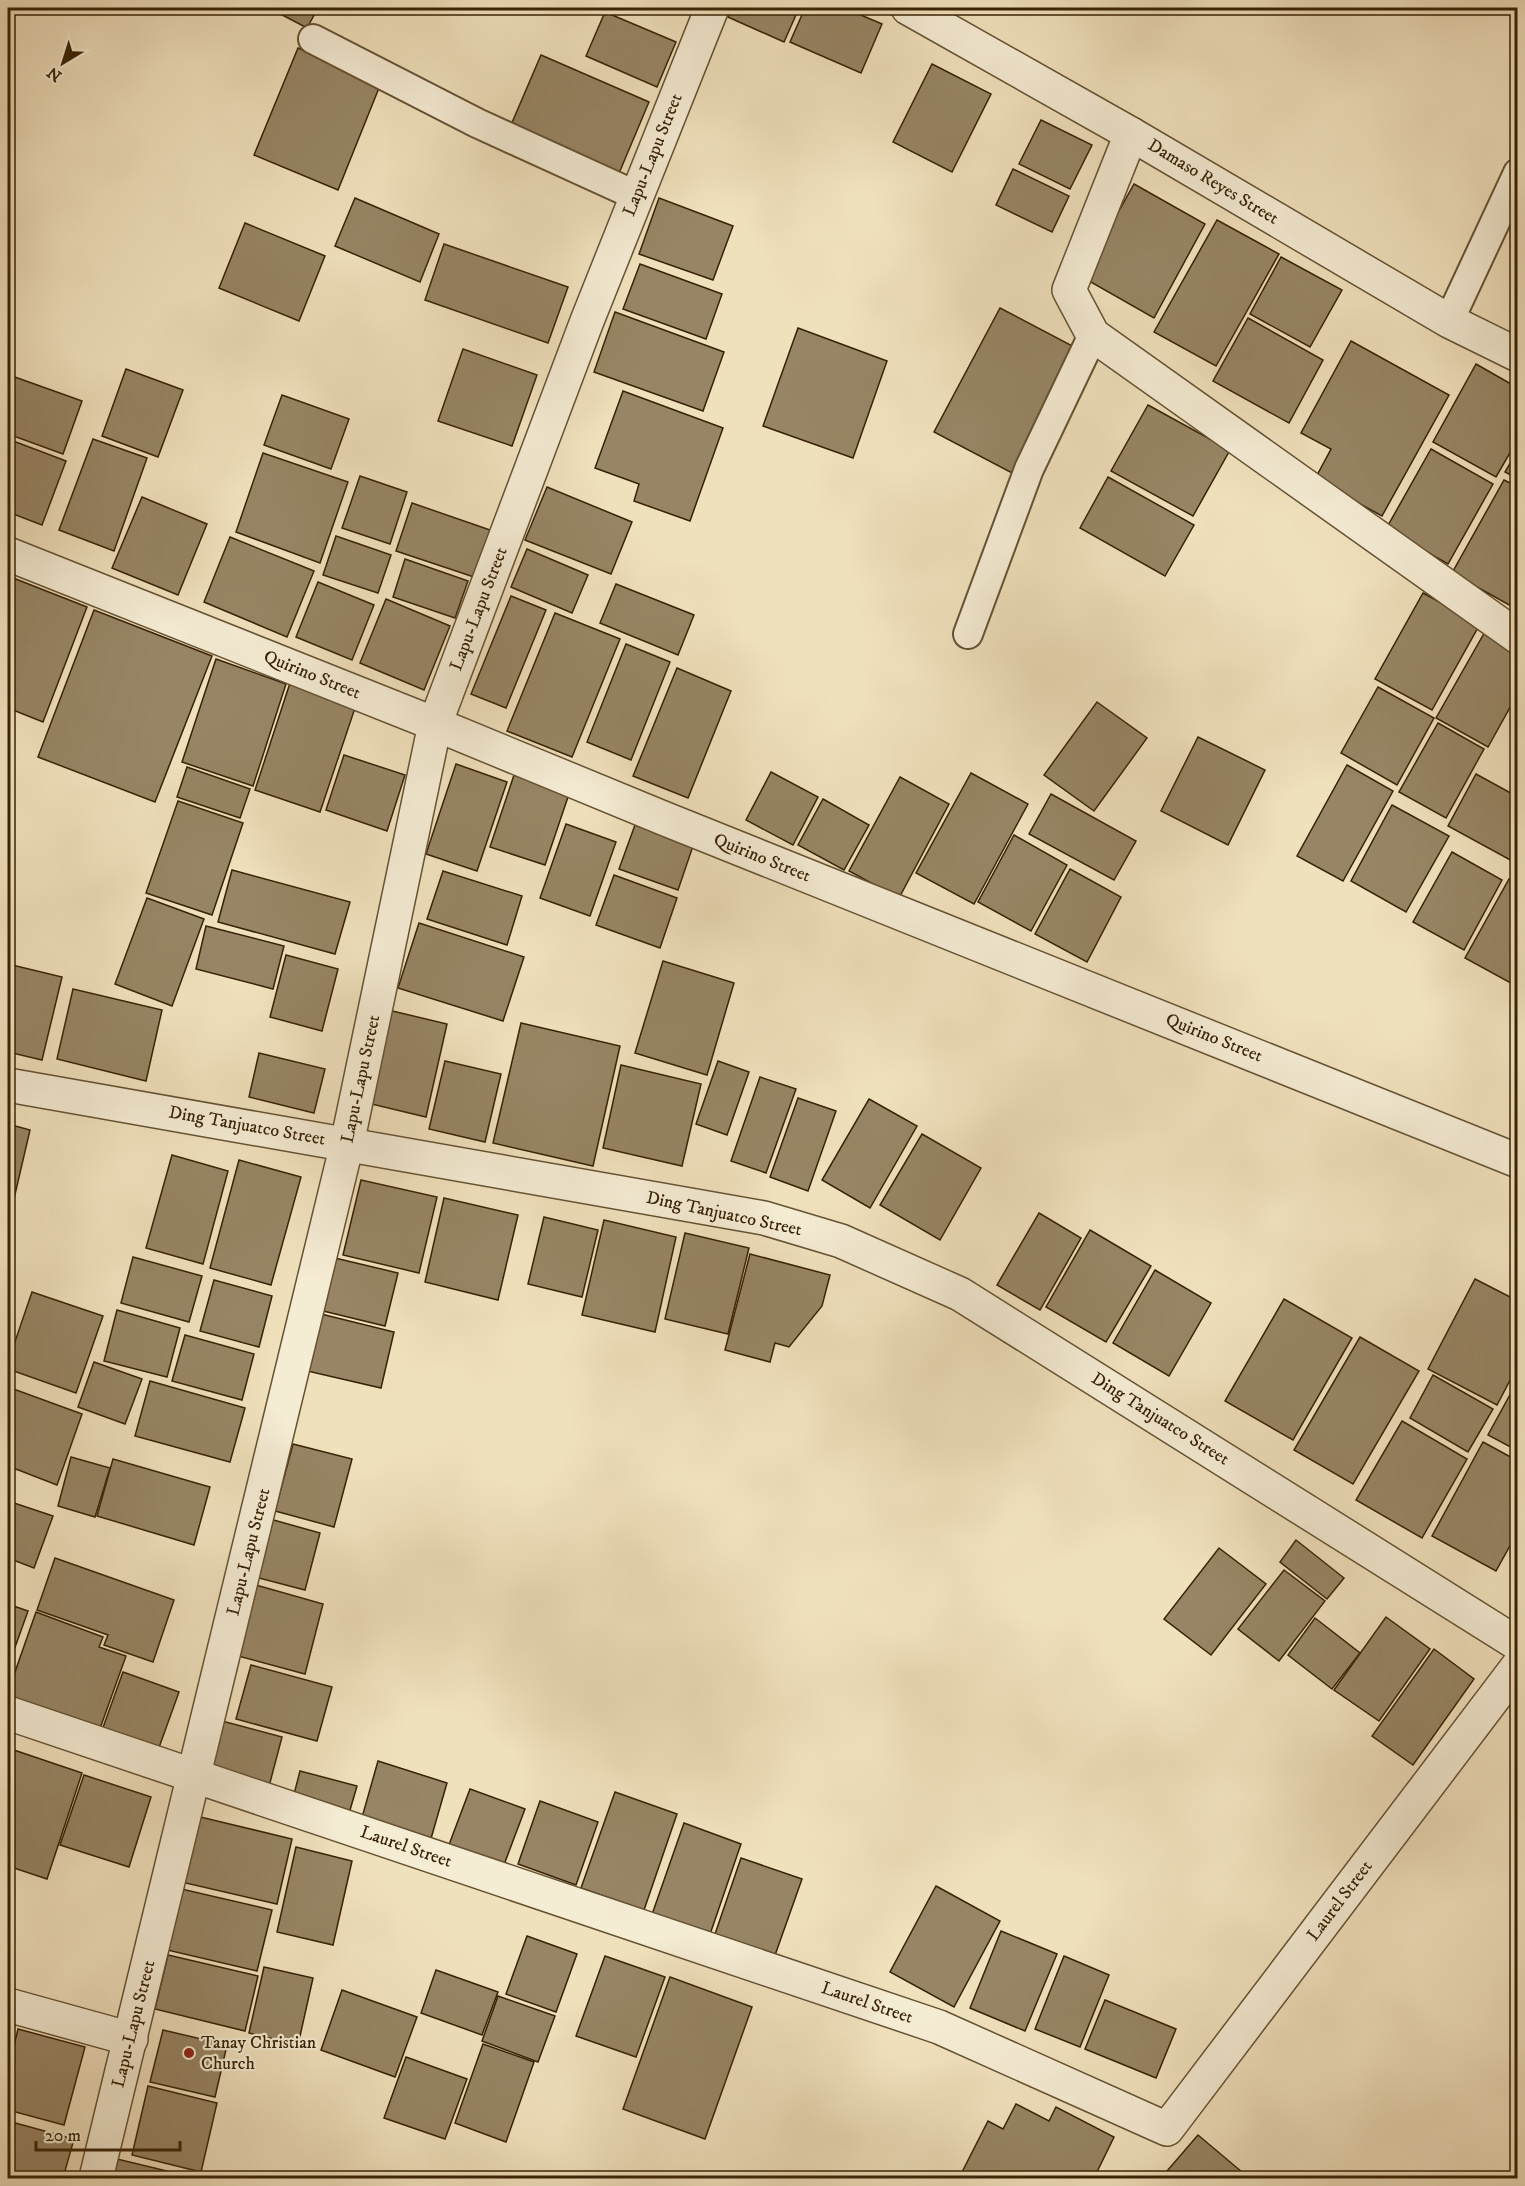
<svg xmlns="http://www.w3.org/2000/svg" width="1525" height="2186" font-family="'IM FELL DW Pica',serif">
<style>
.building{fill:#978565;stroke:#372205;stroke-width:1.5}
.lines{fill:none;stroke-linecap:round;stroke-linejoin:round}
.lane-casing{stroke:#655233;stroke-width:32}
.street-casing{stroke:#655233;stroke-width:36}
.lane{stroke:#f5ecd4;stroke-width:28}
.street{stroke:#f5ecd4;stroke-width:33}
.poi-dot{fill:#8f2418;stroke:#f5ecd4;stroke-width:2}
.labels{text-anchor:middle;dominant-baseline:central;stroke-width:4.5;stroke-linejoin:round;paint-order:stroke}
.street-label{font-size:18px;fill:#372205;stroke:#f5ecd4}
.poi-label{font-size:18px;fill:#372205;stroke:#f5ecd4;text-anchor:start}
</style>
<rect width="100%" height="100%" fill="#f0e1bd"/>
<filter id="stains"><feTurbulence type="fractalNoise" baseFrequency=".00333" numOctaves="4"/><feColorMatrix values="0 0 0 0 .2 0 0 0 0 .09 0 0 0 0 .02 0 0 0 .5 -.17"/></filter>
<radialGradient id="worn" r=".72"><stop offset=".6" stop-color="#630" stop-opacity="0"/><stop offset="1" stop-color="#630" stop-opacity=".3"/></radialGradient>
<g class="building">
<polygon points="8,8 15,8 8,28"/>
<polygon points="269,8 318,8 307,28"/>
<polygon points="732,8 799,8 784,42 728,17"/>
<polygon points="805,8 850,8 849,10 882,24 861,73 790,42"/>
<polygon points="605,12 676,42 657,87 586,56"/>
<polygon points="298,48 381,83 338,190 254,155"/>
<polygon points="541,55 649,102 617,178 508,132"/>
<polygon points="932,64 991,94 952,172 893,142"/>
<polygon points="1041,120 1092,145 1070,189 1019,164"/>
<polygon points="1013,169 1069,196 1052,232 996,205"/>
<polygon points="1134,184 1205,224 1154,318 1082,277"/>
<polygon points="355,198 439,234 420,282 335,246"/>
<polygon points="659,198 733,226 713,280 639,254"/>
<polygon points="1217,220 1279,254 1216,366 1154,332"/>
<polygon points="245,223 325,256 299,321 219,288"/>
<polygon points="444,244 568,287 548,343 425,300"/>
<polygon points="1281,257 1342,290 1310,347 1250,314"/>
<polygon points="640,264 722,294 706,339 623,309"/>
<polygon points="1000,308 1080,350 1014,474 934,432"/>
<polygon points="615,312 724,352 703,411 594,372"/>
<polygon points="1248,318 1323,360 1289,423 1213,381"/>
<polygon points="798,328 887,361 853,458 763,426"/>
<polygon points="1351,341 1449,395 1382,516 1315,479 1331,449 1301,433"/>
<polygon points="463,349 537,375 512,446 438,421"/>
<polygon points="1476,364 1518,388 1518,439 1496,477 1433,442"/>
<polygon points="126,369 183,390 158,457 102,436"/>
<polygon points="12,376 82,401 63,454 8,434 8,389"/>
<polygon points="623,391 723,428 690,521 634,501 639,484 595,468"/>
<polygon points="282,395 349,419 331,469 264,445"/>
<polygon points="1148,405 1230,450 1193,516 1111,471"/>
<polygon points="8,439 66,461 42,525 8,512"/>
<polygon points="93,439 147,458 114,551 59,530"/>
<polygon points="1431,449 1493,484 1448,564 1386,529"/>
<polygon points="1518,450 1518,479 1505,472"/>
<polygon points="263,453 348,482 320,563 236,532"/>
<polygon points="360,476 407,492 390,544 342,528"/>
<polygon points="1108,477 1194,525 1165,576 1080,528"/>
<polygon points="1504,480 1518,487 1518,594 1511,606 1452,573"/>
<polygon points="547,487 632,522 611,574 525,540"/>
<polygon points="142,497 207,524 178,595 112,568"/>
<polygon points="412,503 490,530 474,577 396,551"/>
<polygon points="336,536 391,555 378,593 323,575"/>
<polygon points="230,537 314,571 287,637 204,602"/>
<polygon points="527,549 588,575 572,613 511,587"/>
<polygon points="405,559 468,581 455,618 393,597"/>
<polygon points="8,576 87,607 43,722 8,708"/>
<polygon points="318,582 374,605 352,660 296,637"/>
<polygon points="616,584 694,615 678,655 600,623"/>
<polygon points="1423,593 1480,624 1432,710 1375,679"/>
<polygon points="511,596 546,610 506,708 471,694"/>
<polygon points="386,599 450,626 424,690 360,663"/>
<polygon points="94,610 212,656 155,802 38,757"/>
<polygon points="555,613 620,639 572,757 507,731"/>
<polygon points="1486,630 1518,647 1518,693 1488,747 1436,718"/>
<polygon points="626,644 670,662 631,760 587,742"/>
<polygon points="216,659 286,684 253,786 182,762"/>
<polygon points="677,668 731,691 688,798 633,776"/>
<polygon points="291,680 357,702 320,812 255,790"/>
<polygon points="1378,687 1434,718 1397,785 1341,753"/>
<polygon points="1097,702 1147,738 1094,811 1044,775"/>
<polygon points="1438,723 1484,749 1446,818 1399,792"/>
<polygon points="1198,737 1265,770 1228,845 1161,811"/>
<polygon points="344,755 405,775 387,831 326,810"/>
<polygon points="456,764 507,782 477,871 426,854"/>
<polygon points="1347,765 1393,791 1343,881 1297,856"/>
<polygon points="187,767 250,789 240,818 177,797"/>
<polygon points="771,772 818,797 793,845 746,820"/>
<polygon points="971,773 1028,804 974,904 916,873"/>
<polygon points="1476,774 1518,797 1518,856 1514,862 1448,826"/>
<polygon points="514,775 569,794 545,865 490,847"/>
<polygon points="900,777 949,804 899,898 849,871"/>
<polygon points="1051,794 1136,841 1114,880 1029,834"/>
<polygon points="823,799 869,825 844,870 798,845"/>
<polygon points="178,801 243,823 212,915 146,893"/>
<polygon points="1392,805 1449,836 1406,912 1351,881"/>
<polygon points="566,824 616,842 590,916 540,898"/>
<polygon points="635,825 693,846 678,890 619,869"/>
<polygon points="1014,835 1067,865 1031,931 978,902"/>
<polygon points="1452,852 1502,880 1464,950 1413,922"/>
<polygon points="1070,869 1121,897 1087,962 1035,934"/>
<polygon points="232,870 350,902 335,954 218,922"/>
<polygon points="443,871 522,896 507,945 427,919"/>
<polygon points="614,875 677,898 660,948 596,925"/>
<polygon points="1509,879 1518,884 1518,987 1465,958"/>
<polygon points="147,898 204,919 172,1006 115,984"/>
<polygon points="419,923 524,957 503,1021 398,988"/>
<polygon points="206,926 284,946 273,989 196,969"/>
<polygon points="286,955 338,969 322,1031 270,1017"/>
<polygon points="663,961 734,983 707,1075 635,1053"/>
<polygon points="8,964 62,977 42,1060 8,1052"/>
<polygon points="73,989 162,1010 146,1081 57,1059"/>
<polygon points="384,1009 447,1024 426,1117 363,1102"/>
<polygon points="521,1023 620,1046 593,1166 493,1143"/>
<polygon points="259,1053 325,1069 314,1113 249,1097"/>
<polygon points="445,1061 501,1074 485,1142 429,1129"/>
<polygon points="718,1061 749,1072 727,1135 696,1124"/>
<polygon points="621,1065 701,1084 682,1166 603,1148"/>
<polygon points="760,1077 796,1089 766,1173 731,1161"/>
<polygon points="798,1098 836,1111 808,1191 770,1177"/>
<polygon points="869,1099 917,1126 870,1208 822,1180"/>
<polygon points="8,1124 30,1130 13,1203 8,1201"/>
<polygon points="922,1134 981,1168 940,1240 880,1205"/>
<polygon points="172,1155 228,1171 203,1264 146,1248"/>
<polygon points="239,1160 301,1177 271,1285 210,1268"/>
<polygon points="361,1180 437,1197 419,1273 343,1255"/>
<polygon points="444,1198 518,1215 498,1300 425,1282"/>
<polygon points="1039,1213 1081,1238 1040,1310 997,1285"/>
<polygon points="544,1217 598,1230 582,1297 528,1284"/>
<polygon points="604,1220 676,1237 655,1332 582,1315"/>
<polygon points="1090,1230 1151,1266 1106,1342 1046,1307"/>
<polygon points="685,1233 749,1248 728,1334 665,1319"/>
<polygon points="750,1254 830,1275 822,1306 789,1347 775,1343 770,1362 725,1350"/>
<polygon points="133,1257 202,1276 189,1322 121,1303"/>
<polygon points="335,1258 398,1273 385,1326 323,1311"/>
<polygon points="1155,1270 1211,1303 1169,1376 1113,1343"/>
<polygon points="1475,1279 1518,1301 1518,1365 1497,1405 1428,1369"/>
<polygon points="214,1280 272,1296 259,1347 200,1331"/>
<polygon points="32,1292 103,1316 76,1393 8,1369 8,1362"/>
<polygon points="1284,1299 1352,1338 1293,1440 1225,1401"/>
<polygon points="117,1310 180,1328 167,1377 104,1361"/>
<polygon points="317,1313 394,1332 381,1388 303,1370"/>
<polygon points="185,1335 254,1354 242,1400 172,1381"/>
<polygon points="1360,1337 1419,1371 1353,1484 1294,1450"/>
<polygon points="94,1362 142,1379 125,1424 78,1407"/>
<polygon points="1433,1375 1493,1409 1468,1452 1410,1418"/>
<polygon points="1518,1380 1518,1451 1488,1435"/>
<polygon points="150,1381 245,1408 230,1462 135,1436"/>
<polygon points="8,1387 82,1414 57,1485 8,1466"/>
<polygon points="1402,1421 1467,1459 1422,1538 1356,1500"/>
<polygon points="1483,1442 1518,1461 1518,1531 1496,1571 1432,1536"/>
<polygon points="293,1444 352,1459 334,1527 275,1511"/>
<polygon points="71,1457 110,1468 95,1517 58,1506"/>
<polygon points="113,1459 210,1487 194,1545 97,1516"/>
<polygon points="8,1501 53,1516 34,1568 8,1558"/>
<polygon points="270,1519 320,1533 305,1590 255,1577"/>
<polygon points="1296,1540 1344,1578 1327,1599 1280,1562"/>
<polygon points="1219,1548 1266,1584 1211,1655 1164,1619"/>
<polygon points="55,1558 174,1600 153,1662 104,1645 108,1635 37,1610"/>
<polygon points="1284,1570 1325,1601 1279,1661 1238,1629"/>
<polygon points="256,1585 323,1604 305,1674 238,1656"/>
<polygon points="8,1604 28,1611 8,1667"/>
<polygon points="36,1612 103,1637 99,1647 126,1656 98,1734 8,1701 8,1692"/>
<polygon points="1386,1617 1430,1649 1379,1721 1334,1690"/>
<polygon points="1315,1618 1360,1653 1332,1689 1288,1655"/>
<polygon points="1434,1649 1474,1679 1413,1765 1372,1736"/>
<polygon points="251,1665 332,1687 317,1741 236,1719"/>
<polygon points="123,1672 179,1692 157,1753 101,1733"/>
<polygon points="222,1721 282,1737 267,1794 207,1779"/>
<polygon points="8,1748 82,1773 47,1879 8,1866"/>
<polygon points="378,1761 447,1783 430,1842 361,1821"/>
<polygon points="300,1771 357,1786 348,1817 292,1802"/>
<polygon points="84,1775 151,1797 129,1867 60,1845"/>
<polygon points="470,1789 525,1809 502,1870 447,1850"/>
<polygon points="615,1792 677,1814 644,1910 581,1888"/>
<polygon points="540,1801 598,1822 576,1885 518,1864"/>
<polygon points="192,1815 292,1839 277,1904 177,1881"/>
<polygon points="684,1823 741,1844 707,1943 649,1923"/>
<polygon points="296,1847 352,1861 333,1945 277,1932"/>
<polygon points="741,1858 802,1879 774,1958 714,1937"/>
<polygon points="936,1886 1000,1921 954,2007 890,1972"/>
<polygon points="177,1888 272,1910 257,1971 163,1949"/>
<polygon points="1001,1931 1057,1954 1025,2031 970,2008"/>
<polygon points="527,1936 577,1954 556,2012 506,1994"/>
<polygon points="168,1955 258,1976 245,2031 155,2009"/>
<polygon points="605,1956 665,1977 636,2057 576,2036"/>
<polygon points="1064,1956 1109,1975 1080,2047 1035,2029"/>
<polygon points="264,1967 313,1978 298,2045 249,2033"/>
<polygon points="436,1970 498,1992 482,2035 421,2013"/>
<polygon points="670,1977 752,2007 705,2139 623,2109"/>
<polygon points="342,1990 417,2017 395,2077 321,2050"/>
<polygon points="498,1996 555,2016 538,2062 482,2041"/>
<polygon points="1105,2000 1176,2029 1156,2078 1085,2049"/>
<polygon points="18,2029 85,2047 64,2125 8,2110 8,2070"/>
<polygon points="163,2030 227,2045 215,2097 150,2082"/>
<polygon points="483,2044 534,2062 506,2142 455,2123"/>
<polygon points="406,2057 467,2079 445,2139 384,2118"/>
<polygon points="148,2086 217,2103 201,2172 132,2155"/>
<polygon points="1016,2104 1049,2121 1056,2107 1114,2137 1094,2178 959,2178 988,2121 1003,2129"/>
<polygon points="8,2121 74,2139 63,2178 8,2178"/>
<polygon points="1198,2135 1242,2172 1237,2178 1161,2178"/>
<polygon points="117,2159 196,2178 112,2178"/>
</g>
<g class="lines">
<defs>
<g id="lane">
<polyline points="313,39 477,123 637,196"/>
<polyline points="1449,321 1518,173"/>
<polyline points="968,634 1029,469 1093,335"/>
</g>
<g id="street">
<polyline points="908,8 1131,134 1449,321 1518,355"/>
<polyline points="1131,134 1069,290 1093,335 1518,637"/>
<polyline points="8,554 435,724 663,818 1518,1161"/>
<polyline points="8,1085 764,1218 841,1241 960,1294 1518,1644"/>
<polyline points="8,1713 939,2027 1167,2129 1518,1666"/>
<polyline points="8,2005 131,2039"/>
<polyline points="96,2178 347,1144 435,724 587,321 712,8"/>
</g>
</defs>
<use href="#lane" class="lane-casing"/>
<use href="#street" class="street-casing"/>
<use href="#lane" class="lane"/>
<use href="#street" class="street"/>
</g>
<circle class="poi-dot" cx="189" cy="2053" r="6"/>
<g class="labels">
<g class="street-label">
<text transform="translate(653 155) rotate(-68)">Lapu-Lapu Street</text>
<text transform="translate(1213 182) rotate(31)">Damaso Reyes Street</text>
<text transform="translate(479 609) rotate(-69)">Lapu-Lapu Street</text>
<text transform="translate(312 675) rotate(22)">Quirino Street</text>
<text transform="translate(762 858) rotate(22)">Quirino Street</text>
<text transform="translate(1214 1038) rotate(22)">Quirino Street</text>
<text transform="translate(361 1079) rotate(-78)">Lapu-Lapu Street</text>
<text transform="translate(247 1126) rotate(10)">Ding Tanjuatco Street</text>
<text transform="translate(724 1214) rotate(12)">Ding Tanjuatco Street</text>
<text transform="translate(1160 1419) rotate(32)">Ding Tanjuatco Street</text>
<text transform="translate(249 1552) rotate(-76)">Lapu-Lapu Street</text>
<text transform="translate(406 1847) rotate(19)">Laurel Street</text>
<text transform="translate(1340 1901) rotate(-53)">Laurel Street</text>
<text transform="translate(867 2003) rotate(19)">Laurel Street</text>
<text transform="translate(134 2024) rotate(-76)">Lapu-Lapu Street</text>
</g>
<g class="poi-label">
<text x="201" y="2043">Tanay Christian<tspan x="201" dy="21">Church</tspan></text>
</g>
</g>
<rect width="1525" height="2186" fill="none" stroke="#f0e1bd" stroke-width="30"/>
<rect x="9" y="9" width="1507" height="2168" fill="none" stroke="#372205" stroke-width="3"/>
<rect x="15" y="15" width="1495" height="2156" fill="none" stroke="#372205" stroke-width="1.5"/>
<g transform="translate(63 63) rotate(218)" stroke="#f5ecd4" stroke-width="4.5" paint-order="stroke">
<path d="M0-4.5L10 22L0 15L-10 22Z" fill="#372205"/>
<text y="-9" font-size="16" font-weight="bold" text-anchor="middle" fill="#372205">N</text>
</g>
<path d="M36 2141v9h144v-9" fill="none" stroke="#372205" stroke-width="3"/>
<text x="45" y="2141" font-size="18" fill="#372205" stroke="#f5ecd4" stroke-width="4.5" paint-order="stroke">20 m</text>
<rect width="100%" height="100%" filter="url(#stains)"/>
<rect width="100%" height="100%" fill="url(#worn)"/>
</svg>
